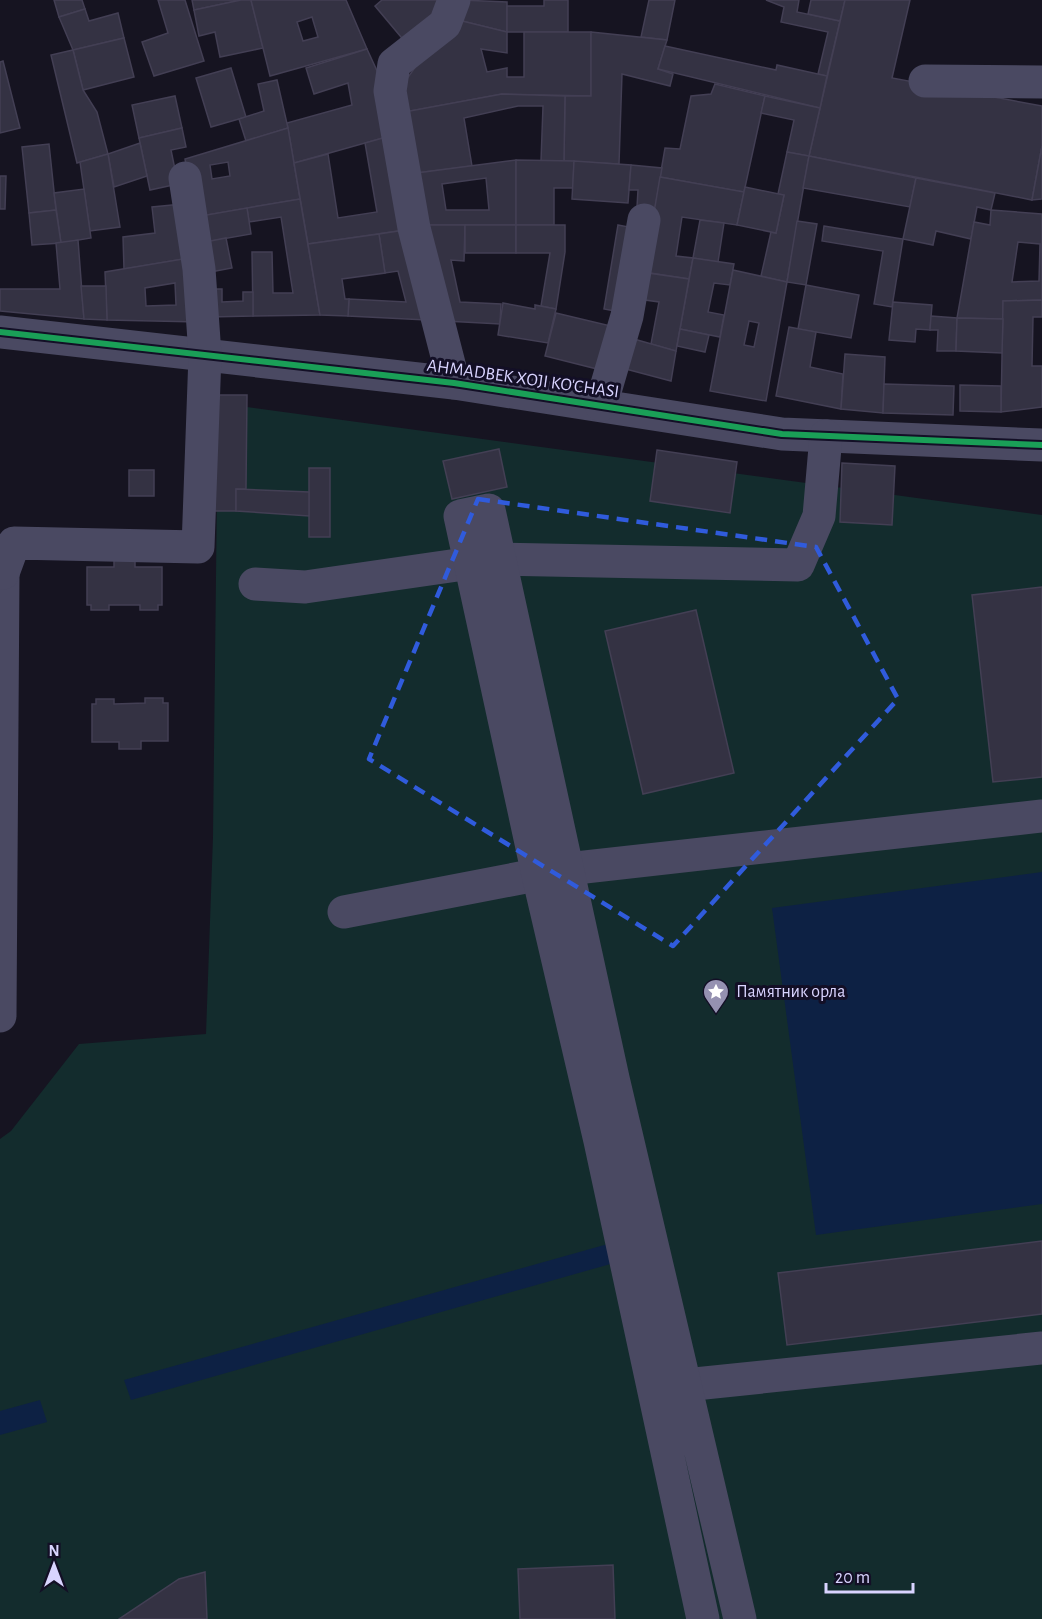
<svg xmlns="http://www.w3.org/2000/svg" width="1042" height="1619" font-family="'Alegreya Sans',sans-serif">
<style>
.green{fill:#132c2d}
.water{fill:#0d2144}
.building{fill:#343243;stroke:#433f54;stroke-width:1.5;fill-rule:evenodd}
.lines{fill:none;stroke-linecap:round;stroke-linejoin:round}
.minor{stroke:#4a4962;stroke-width:33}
.cycleway-casing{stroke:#130f26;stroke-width:10}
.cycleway{stroke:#1a9f57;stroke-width:6}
.marked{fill:none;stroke:#305bdc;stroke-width:4.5;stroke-dasharray:12 8;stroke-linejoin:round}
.labels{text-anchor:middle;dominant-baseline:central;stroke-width:6;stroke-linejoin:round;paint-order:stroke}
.street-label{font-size:18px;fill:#d9d4ff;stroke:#130f26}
.poi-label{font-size:18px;fill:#d9d4ff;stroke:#130f26;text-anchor:start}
</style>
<rect width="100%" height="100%" fill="#161421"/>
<polygon class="green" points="218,403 1042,515 1042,1619 0,1619 0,1139 11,1131 79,1044 206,1034 213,837"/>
<g class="water">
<polygon points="1042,872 1042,1204 816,1235 772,908"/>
<polygon points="615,1242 621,1261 131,1400 124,1380"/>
<polygon points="40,1400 47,1422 0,1435 0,1411"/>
</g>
<g class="building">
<polygon points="54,0 82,0 85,9 59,17"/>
<polygon points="158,0 185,0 204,61 154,76 142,42 168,33"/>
<polygon points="192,0 241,0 194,10"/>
<polygon points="241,0 251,0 263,48 220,57 215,32 199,36 194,10"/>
<path d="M251,0H346L367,49L270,76ZM312,17L318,37L303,41L297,22Z"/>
<polygon points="382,0 443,0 449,7 406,43 375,6"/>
<polygon points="461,0 507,2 507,32 458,20"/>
<polygon points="544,0 568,0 568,32 507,32 507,6 544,6"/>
<polygon points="649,0 675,0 667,40 641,37"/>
<polygon points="766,0 799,0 797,12 840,21 827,76 818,74 828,32 781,22 784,7"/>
<polygon points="811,0 845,0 840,21 808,14"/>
<polygon points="845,0 910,0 892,78 1042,106 1042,146 1032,200 809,156"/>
<polygon points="85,9 89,21 118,13 124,38 73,50 59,17"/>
<polygon points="458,20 507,32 507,53 481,49 487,72 507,68 507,77 524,77 524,32 591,32 591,96 502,94 399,113 399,90 416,66"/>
<polygon points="591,32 667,40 658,69 673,74 670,86 622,74 619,164 564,161 565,96 591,96"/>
<polygon points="124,38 134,77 83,90 73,50"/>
<polygon points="665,46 776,70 777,65 827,76 820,108 658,69"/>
<polygon points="367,49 378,73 390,136 294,163 287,123 352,105 348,83 314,94 306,68"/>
<polygon points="73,50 83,90 97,112 108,154 77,163 51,55"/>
<polygon points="3,61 20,128 0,133 0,62"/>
<polygon points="231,68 246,117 211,127 196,78"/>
<polygon points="277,80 288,128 246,141 239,119 264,111 258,84"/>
<polygon points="715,84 765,96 744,192 660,177 665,148 680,149 691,96 711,94"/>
<polygon points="502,94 565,96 564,161 541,161 543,106 518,106 464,118 472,166 409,174 399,113"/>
<polygon points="175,96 182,128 139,138 132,105"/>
<polygon points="765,96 820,108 809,156 787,152 794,120 761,113"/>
<polygon points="182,128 186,147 171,150 178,184 150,190 139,138"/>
<path d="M288,128L300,199L195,217L185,159ZM228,162L230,176L212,179L210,165Z"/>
<polygon points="390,136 405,230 308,244 294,163 328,154 338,218 377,212 365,143"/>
<polygon points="140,143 147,176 114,187 108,154"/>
<polygon points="49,144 56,210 29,213 22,147"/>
<polygon points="1042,146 1042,199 1032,200"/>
<polygon points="787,152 809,156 787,282 761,276 771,232 776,233 784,195 778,194"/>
<polygon points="108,154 120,227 90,231 80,162"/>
<polygon points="809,156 916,178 910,207 803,188"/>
<path d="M516,160V225H421L409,174ZM486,178L489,210H446L442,184Z"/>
<polygon points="516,160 574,161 573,188 554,188 554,225 516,225"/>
<polygon points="574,161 631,165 628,203 572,199"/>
<polygon points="631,165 662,168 655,208 637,207 638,190 629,190"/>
<polygon points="0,176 6,176 5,209 0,209"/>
<polygon points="660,177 744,192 737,225 682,217 676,256 693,258 689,279 644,272"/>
<polygon points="916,178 995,193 991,210 977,207 971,239 936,231 933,245 903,239"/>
<polygon points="745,187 784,195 776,233 737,225"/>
<polygon points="84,189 91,238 61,243 54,193"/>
<polygon points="300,199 320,315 253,316 252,252 272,252 273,293 293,293 281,217 249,222 247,208"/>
<polygon points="182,204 189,258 124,269 123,237 155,233 152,207"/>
<polygon points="247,208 251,234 200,243 195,217"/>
<polygon points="56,210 61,243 32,245 29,213"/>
<path d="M991,210L1042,214V300L1003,301V319L957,318L974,222L990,225ZM1018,242L1040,244L1039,281L1012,282Z"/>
<polygon points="700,220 724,223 718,262 693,258"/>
<polygon points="797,221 817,224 806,285 787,282"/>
<polygon points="421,225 465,225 464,261 451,260 460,302 501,304 500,324 445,321"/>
<rect x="465" y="225" width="51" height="28"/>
<polygon points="516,225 565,225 565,252 556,309 541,306 550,253 516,253"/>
<polygon points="618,225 634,228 620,312 604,309"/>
<polygon points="824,226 903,239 892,307 874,304 883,251 822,241"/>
<polygon points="405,230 426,320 348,316 349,299 406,302 398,271 385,273 379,234"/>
<polygon points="379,234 385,273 342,279 345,299 349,299 348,316 320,315 308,244"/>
<polygon points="226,238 232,268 205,273 200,243"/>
<polygon points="78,240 84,319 0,311 0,289 60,289 56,243"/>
<path d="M189,258L199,322L107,320L105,272ZM175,283L176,305L146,306L145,288Z"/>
<polygon points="693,258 734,264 730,285 714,283 708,312 724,315 720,337 680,329"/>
<path d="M733,270L787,282L766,401L710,391ZM749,321L759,323L754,347L744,345Z"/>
<polygon points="641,272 689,279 676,351 651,344 659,302 638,299"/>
<polygon points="806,285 859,295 851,338 798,329"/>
<polygon points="81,286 106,286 107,320 84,319"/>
<polygon points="208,289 222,289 222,302 243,301 243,292 253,292 253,316 209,317"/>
<polygon points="1042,300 1042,317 1033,317 1032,366 1042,366 1042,407 1001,412 1003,301"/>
<polygon points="893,302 932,305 930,330 916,329 915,342 889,340"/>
<polygon points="503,303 535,309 535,305 556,309 548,343 498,335"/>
<polygon points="556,313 615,327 605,371 545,356"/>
<polygon points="931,316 957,318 956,351 937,351 938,330 930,330"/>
<polygon points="957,318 1003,319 1002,353 956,351"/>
<polygon points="789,327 816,332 810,367 843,374 841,409 776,396"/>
<polygon points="680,329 709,335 705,352 677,346"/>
<polygon points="627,337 676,351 671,381 618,367"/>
<polygon points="845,354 885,357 883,413 841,409"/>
<polygon points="884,384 954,386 953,415 883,413"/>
<polygon points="960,385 1001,386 1001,412 960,411"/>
<polygon points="215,395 247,395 246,489 236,489 236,511 213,511"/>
<polygon points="499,449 507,487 452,499 443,461"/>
<polygon points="657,450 737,462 730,513 650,501"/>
<polygon points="842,463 895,466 892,525 840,522"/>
<rect x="309" y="468" width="21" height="69"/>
<rect x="129" y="470" width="25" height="26"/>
<polygon points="236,489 309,492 309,516 236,511"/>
<polygon points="114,560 135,560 135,567 162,567 162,605 158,605 158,610 140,610 140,605 109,605 109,610 91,610 91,605 87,605 87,567 114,567"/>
<polygon points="1042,587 1042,777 993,782 972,595"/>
<polygon points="696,610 734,773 643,794 605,631"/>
<polygon points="145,698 163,698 163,703 168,703 168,741 141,741 141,749 119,749 119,742 92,742 92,704 96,704 96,699 114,699 114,704 145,703"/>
<polygon points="1042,1241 1042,1314 787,1345 778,1273"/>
<polygon points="613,1565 615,1619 520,1619 518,1569"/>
<polygon points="205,1572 207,1619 119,1619 179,1579"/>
</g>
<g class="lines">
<g class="minor">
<polyline points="454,0 445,24 394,64 390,91 414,228 454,383"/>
<polyline points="925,81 1042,82"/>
<polyline points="0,332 454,383 782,434 1042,445"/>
<polyline points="601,405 627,316 644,220"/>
<polyline points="0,573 3,573 0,1016"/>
<polyline points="3,573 14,543 198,547 205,355 199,269 185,178"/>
<polyline points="255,584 305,587 499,559 798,565 819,516 826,436"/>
<polyline points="344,912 567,869 1042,816"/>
<polyline points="685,1385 1042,1348"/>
<polyline points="703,1619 600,1141 538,875 460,516 489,510 613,1078 740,1619"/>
</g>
<defs>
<polyline id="cycleway" points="0,332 454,383 782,434 1042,445"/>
</defs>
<use href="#cycleway" class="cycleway-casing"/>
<use href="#cycleway" class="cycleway"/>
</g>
<path class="marked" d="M478,499L816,547L898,699L673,946L369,759Z"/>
<defs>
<symbol id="sight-pin" viewBox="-11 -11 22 30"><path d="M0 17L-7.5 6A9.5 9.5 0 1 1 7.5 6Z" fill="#9591b1" stroke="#130f26"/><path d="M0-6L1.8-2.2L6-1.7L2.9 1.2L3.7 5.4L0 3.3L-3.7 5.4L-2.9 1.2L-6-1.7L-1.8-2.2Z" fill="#fff"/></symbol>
</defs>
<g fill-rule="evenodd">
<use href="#sight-pin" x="701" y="977" width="30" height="40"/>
</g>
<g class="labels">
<g class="street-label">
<text transform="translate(523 379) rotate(8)">AHMADBEK XOJI KO'CHASI</text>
</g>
<g class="poi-label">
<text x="736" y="992">Памятник орла</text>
</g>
</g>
<g transform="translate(54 1565)" stroke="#130f26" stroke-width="4.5" paint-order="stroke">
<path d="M0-4.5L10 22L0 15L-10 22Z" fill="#d9d4ff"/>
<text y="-9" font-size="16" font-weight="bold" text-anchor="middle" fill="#d9d4ff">N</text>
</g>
<path d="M826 1583v9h87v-9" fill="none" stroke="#d9d4ff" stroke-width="3"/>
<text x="835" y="1583" font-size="18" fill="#d9d4ff" stroke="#130f26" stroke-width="4.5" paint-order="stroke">20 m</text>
</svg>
